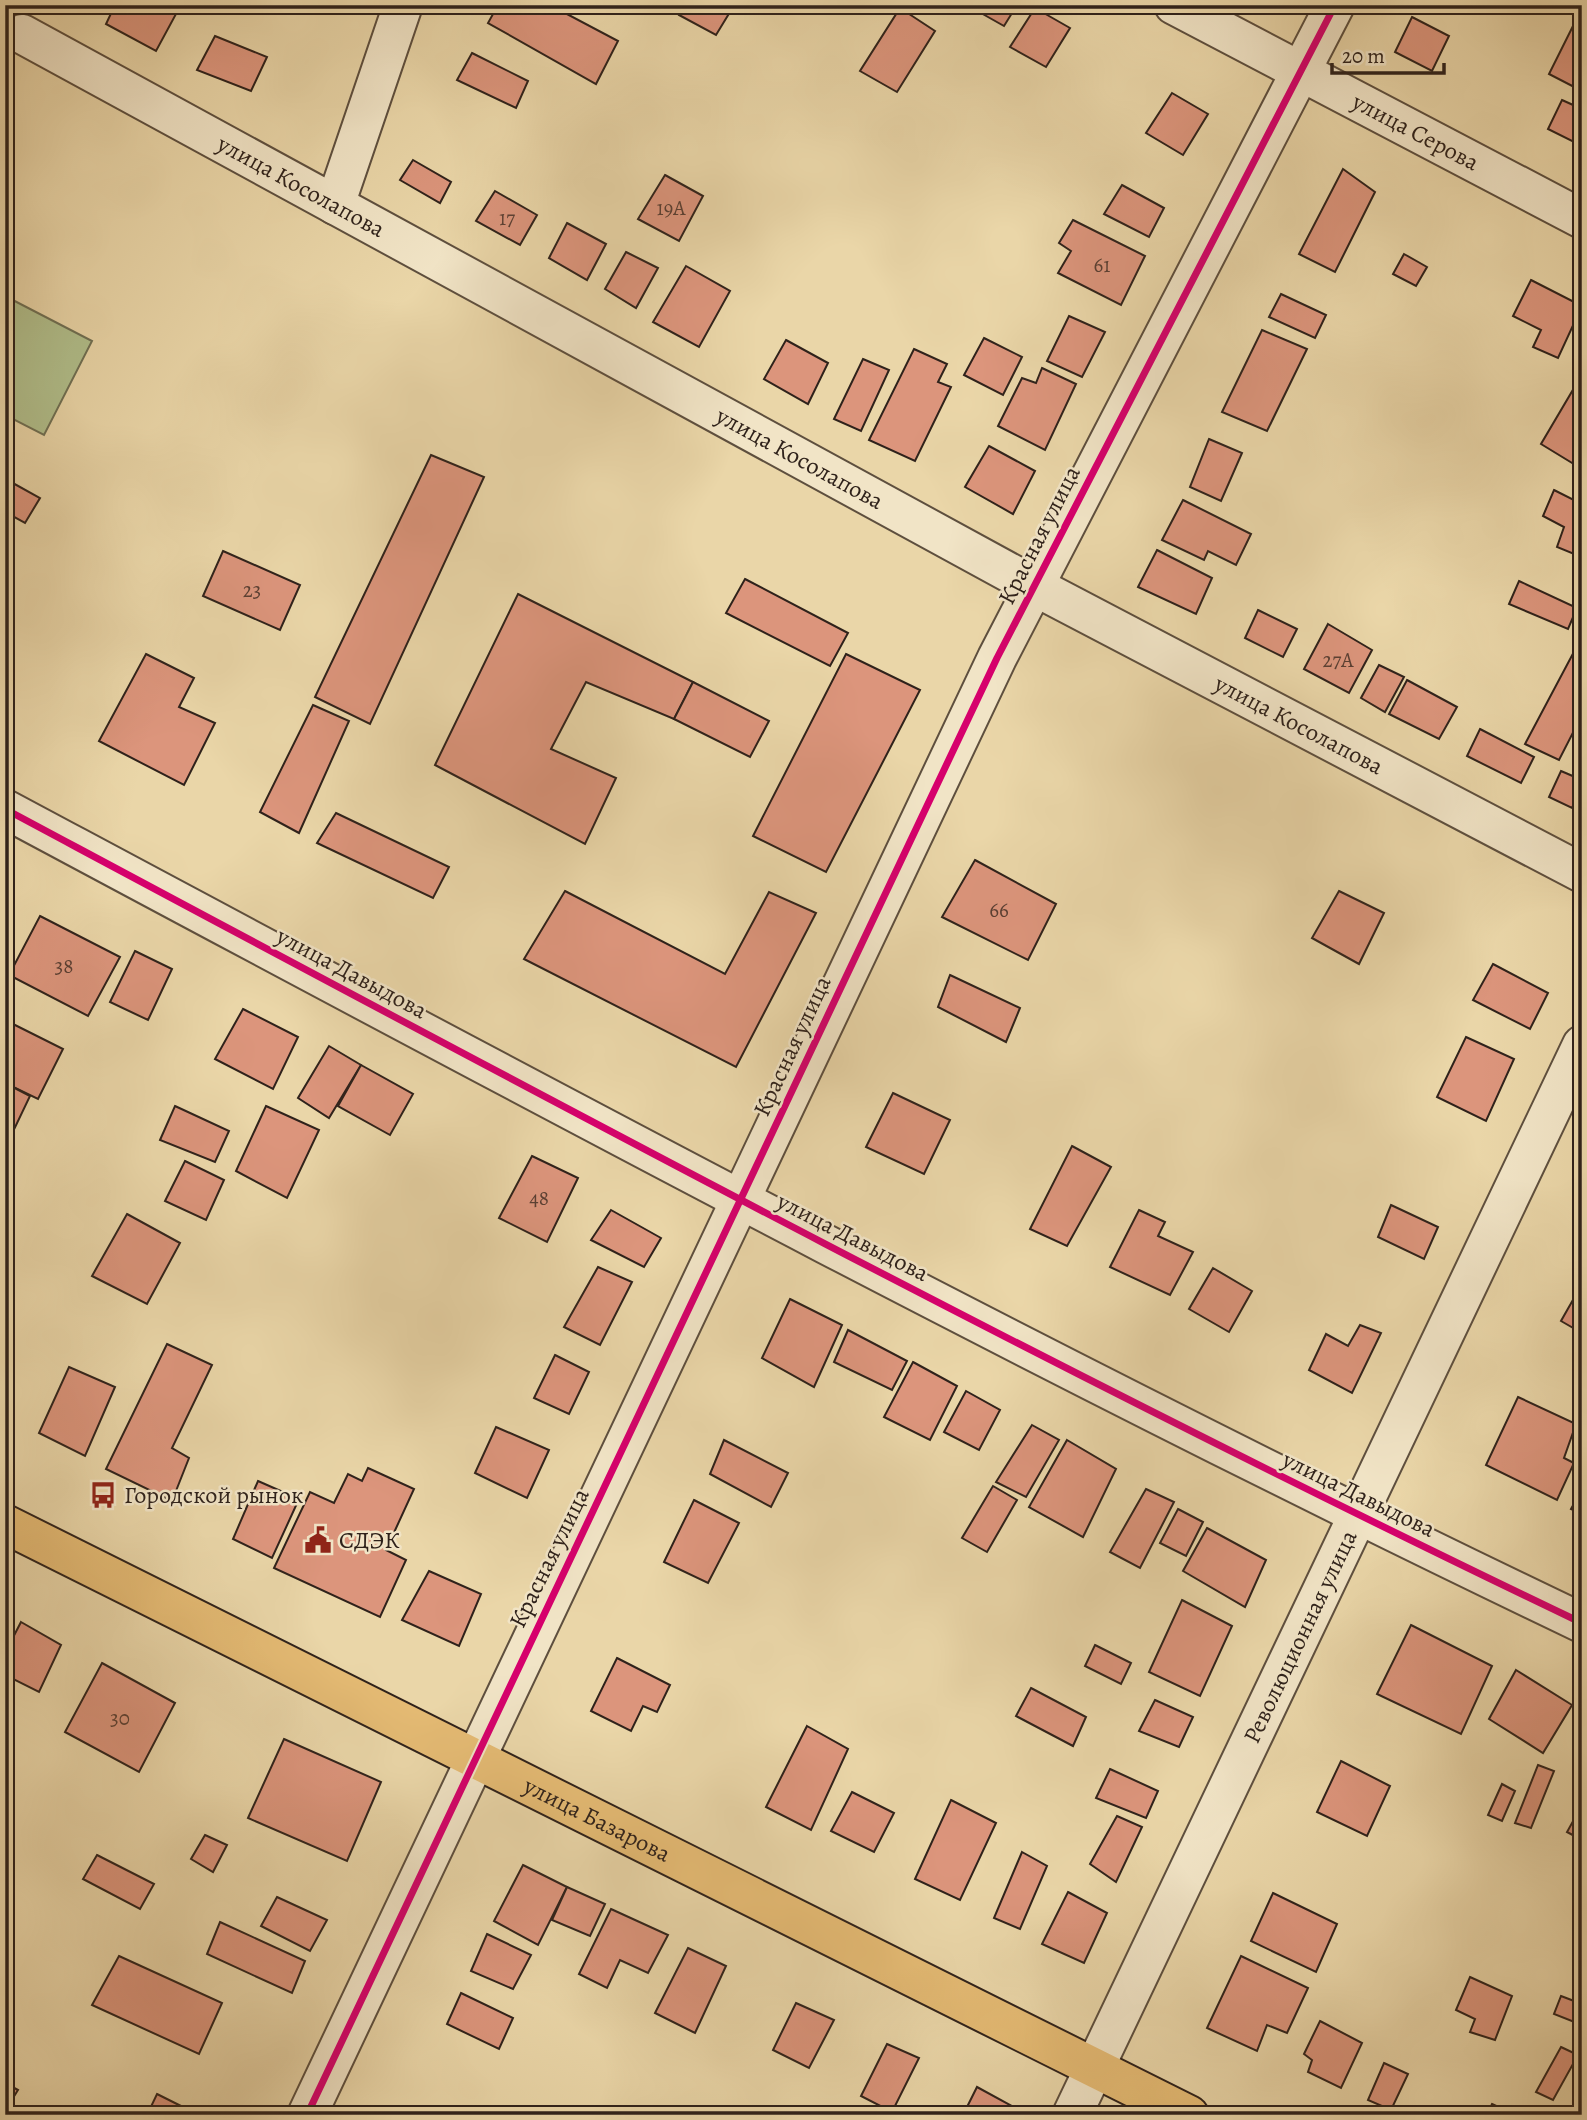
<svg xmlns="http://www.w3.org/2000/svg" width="1587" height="2120" font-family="Alegreya,serif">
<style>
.green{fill:#b1bf8c;stroke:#707054;stroke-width:2}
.building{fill:#dc957c;stroke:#2f221b;stroke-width:2}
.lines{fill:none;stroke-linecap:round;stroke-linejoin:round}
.minor-casing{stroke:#5e4f3e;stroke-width:42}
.major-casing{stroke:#2f221b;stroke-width:42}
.minor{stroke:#f1e4c6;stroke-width:38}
.major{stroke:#e5bb74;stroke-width:38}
.cycleway-casing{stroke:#f1e4c6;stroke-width:11}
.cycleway{stroke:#d6006c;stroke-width:7}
.labels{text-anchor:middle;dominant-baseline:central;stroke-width:5;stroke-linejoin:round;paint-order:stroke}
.number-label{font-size:21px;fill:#5a3f33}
.street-label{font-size:24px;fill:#2f221b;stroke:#f1e4c6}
.poi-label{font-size:24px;fill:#2f221b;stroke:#f1e4c6;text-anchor:start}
</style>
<rect width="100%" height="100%" fill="#ead6a8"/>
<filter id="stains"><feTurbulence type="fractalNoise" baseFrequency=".00286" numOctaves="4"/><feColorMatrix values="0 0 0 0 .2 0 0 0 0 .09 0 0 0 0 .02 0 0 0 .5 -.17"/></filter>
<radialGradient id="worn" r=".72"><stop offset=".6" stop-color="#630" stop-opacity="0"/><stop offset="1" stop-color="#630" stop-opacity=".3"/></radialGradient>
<polygon class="green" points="5,296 92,341 44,435 5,415"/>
<g class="building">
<polygon points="115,5 160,5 176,14 156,51 106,24"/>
<polygon points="498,5 550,5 618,41 596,84 488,23"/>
<polygon points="684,5 730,5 733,7 716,35 679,15"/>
<polygon points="987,5 1017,5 1004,26 981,13"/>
<polygon points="900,8 935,31 897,92 860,71"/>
<polygon points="1035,8 1070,28 1046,67 1010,47"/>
<polygon points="1578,16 1582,17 1582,91 1549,74"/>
<polygon points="1412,17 1449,36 1432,71 1395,52"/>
<polygon points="215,36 267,57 251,91 197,70"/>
<polygon points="472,53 528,81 516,108 457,80"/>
<polygon points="1172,93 1208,114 1183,155 1146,133"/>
<polygon points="1562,100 1582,109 1582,146 1548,129"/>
<polygon points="413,160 451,182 440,203 400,180"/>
<polygon points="1343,169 1375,192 1335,272 1299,254"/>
<polygon points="665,175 703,196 679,241 638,219"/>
<polygon points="1122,185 1164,208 1149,237 1104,214"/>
<polygon points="495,191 537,215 520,245 476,221"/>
<polygon points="1073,220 1145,256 1121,305 1058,273 1071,251 1059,243"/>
<polygon points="567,223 606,244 587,280 549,258"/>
<polygon points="626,252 658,268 636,308 605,289"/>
<polygon points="1404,254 1427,267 1416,286 1393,274"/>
<polygon points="686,266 730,291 699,347 653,322"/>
<polygon points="1531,280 1582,306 1558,358 1533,347 1541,330 1513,316"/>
<polygon points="1281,294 1326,315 1315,338 1269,317"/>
<polygon points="1069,316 1105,332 1082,377 1047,361"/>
<polygon points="1262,330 1307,349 1267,431 1222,412"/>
<polygon points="984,338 1022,357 1003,395 964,375"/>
<polygon points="786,340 828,363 808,404 764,379"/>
<polygon points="914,349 947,364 938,382 951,387 915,461 869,440"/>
<polygon points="863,359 889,370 861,431 834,419"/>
<polygon points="1042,368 1076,384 1045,450 998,426 1022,378 1036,383"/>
<polygon points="1577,383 1582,386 1582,469 1541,444"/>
<polygon points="1209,439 1242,453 1221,501 1190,487"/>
<polygon points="989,446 1035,471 1013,514 965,487"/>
<polygon points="431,455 484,477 370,724 315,697"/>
<polygon points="11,482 40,498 25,523 5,512 5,492"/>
<polygon points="1554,490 1582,504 1582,550 1579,556 1557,547 1564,527 1543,516"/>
<polygon points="1183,500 1251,534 1236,565 1208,551 1204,560 1162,540"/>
<polygon points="1157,550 1212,578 1196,614 1138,587"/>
<polygon points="223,551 300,585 280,630 203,596"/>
<polygon points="745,579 848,633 830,666 726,613"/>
<polygon points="1519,581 1577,608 1568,629 1509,604"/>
<polygon points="518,594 693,682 674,719 586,682 551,749 616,778 585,844 435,765"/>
<polygon points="1258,610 1297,629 1283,657 1245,638"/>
<polygon points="1328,624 1372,650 1349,693 1304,669"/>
<polygon points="1577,646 1582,648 1582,715 1559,760 1525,744"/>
<polygon points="146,654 194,678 179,707 215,723 184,785 99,741"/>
<polygon points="846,654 920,690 826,872 753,836"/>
<polygon points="1379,665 1404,677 1385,712 1361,698"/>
<polygon points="1407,680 1457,707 1439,739 1389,714"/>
<polygon points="693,682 769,721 750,757 674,719"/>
<polygon points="313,705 349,721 299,833 260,812"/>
<polygon points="1480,729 1534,757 1521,783 1467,756"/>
<polygon points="1561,771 1582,780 1582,786 1572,808 1549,797"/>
<polygon points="336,813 449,867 433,898 317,843"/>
<polygon points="975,860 1056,904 1028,960 942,917"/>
<polygon points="565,891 725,974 769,892 816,913 736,1067 524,959"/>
<polygon points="1339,891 1384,913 1359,964 1312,938"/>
<polygon points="40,916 120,957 88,1016 9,975"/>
<polygon points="135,951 172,969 148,1020 110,1002"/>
<polygon points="1493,964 1548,993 1530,1029 1473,1000"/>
<polygon points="950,975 1020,1008 1006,1042 938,1007"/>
<polygon points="243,1009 298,1037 273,1089 215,1059"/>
<polygon points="5,1020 63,1049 38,1099 5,1083"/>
<polygon points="1466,1037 1514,1059 1486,1121 1437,1097"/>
<polygon points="329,1046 361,1065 329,1118 298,1098"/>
<polygon points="361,1065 413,1094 390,1135 338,1106"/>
<polygon points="5,1083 30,1096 9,1140 5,1138"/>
<polygon points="893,1093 950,1120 924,1174 866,1147"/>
<polygon points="175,1106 229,1131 215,1162 160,1140"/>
<polygon points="266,1106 319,1130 287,1198 236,1171"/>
<polygon points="1072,1146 1111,1167 1067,1246 1030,1229"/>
<polygon points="532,1156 578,1178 547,1242 499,1218"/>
<polygon points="185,1161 224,1180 206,1220 165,1201"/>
<polygon points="1391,1205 1438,1227 1424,1259 1378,1237"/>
<polygon points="611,1210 661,1238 644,1267 591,1240"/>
<polygon points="1139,1210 1165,1222 1158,1236 1193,1252 1170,1295 1110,1267"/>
<polygon points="127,1214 180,1243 147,1304 92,1276"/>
<polygon points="598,1267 632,1282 600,1345 564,1327"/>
<polygon points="1213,1268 1252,1291 1229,1332 1189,1309"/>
<polygon points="1578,1291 1582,1293 1582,1333 1561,1321"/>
<polygon points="790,1299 842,1325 814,1387 762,1358"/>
<polygon points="1360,1325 1381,1333 1352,1393 1309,1370 1326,1334 1348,1346"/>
<polygon points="848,1330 907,1361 892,1390 834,1362"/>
<polygon points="167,1344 212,1365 172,1448 189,1458 172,1501 106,1469"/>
<polygon points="555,1355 589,1372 569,1414 534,1398"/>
<polygon points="913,1362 957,1386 930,1440 884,1417"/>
<polygon points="69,1367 115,1387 85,1456 39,1433"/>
<polygon points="966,1391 1000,1410 979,1450 944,1432"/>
<polygon points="1518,1397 1576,1424 1564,1458 1574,1463 1557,1500 1486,1465"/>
<polygon points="1032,1425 1059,1440 1026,1497 996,1482"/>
<polygon points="496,1427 549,1450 527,1498 475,1473"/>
<polygon points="724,1440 788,1473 771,1507 710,1474"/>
<polygon points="1067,1440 1116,1469 1083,1537 1029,1507"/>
<polygon points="368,1468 414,1489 386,1550 406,1560 380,1617 274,1568 310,1492 334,1503 348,1474 362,1481"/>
<polygon points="258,1481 299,1499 272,1558 233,1539"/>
<polygon points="993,1486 1017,1500 987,1552 962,1538"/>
<polygon points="1146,1489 1174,1502 1140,1568 1110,1552"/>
<polygon points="1582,1489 1582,1514 1571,1509"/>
<polygon points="694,1500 739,1523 708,1583 664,1562"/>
<polygon points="1178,1509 1203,1522 1186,1556 1160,1543"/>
<polygon points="1207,1528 1266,1560 1245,1607 1183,1571"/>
<polygon points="429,1571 481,1594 459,1646 402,1620"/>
<polygon points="1182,1600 1232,1626 1200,1696 1149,1672"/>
<polygon points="21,1622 61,1645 39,1692 5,1675 5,1653"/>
<polygon points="1411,1625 1492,1666 1461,1734 1377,1694"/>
<polygon points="1095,1645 1131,1663 1121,1684 1085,1666"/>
<polygon points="617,1658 670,1685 657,1712 643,1706 631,1731 591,1711"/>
<polygon points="102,1663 175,1703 139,1772 65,1732"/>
<polygon points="1516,1670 1572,1705 1543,1753 1489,1719"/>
<polygon points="1031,1688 1086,1717 1073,1746 1016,1716"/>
<polygon points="1155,1700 1193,1717 1179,1747 1139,1731"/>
<polygon points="807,1726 848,1749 811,1830 766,1807"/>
<polygon points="284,1739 381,1782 347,1861 248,1818"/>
<polygon points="1341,1761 1390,1786 1367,1836 1317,1812"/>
<polygon points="1538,1765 1554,1771 1531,1828 1515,1823"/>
<polygon points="1110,1769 1158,1791 1146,1818 1096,1798"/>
<polygon points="1502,1784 1515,1791 1502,1821 1488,1815"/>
<polygon points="852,1792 894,1813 874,1852 831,1831"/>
<polygon points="951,1800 996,1823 960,1900 915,1879"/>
<polygon points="1582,1805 1582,1840 1567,1832"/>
<polygon points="1117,1816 1142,1827 1116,1882 1090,1864"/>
<polygon points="205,1835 227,1845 213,1872 191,1859"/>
<polygon points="1022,1852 1047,1866 1020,1929 994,1918"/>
<polygon points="97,1855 154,1884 140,1909 83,1879"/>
<polygon points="523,1865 567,1887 538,1945 494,1921"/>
<polygon points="567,1887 605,1904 590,1936 552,1920"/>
<polygon points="1068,1892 1107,1913 1084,1963 1042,1944"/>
<polygon points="1273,1893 1337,1924 1316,1972 1251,1941"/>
<polygon points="277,1897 327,1920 310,1951 261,1926"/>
<polygon points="611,1909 668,1935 648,1973 620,1960 607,1988 579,1974"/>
<polygon points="220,1922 305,1961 292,1993 207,1954"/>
<polygon points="487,1934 531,1955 513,1989 471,1971"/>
<polygon points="688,1948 726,1966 695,2033 655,2013"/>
<polygon points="119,1956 222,2003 199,2054 92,2005"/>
<polygon points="1241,1956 1308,1988 1287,2033 1267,2025 1257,2051 1207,2028"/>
<polygon points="1470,1977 1512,1996 1495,2040 1470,2032 1475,2019 1456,2010"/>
<polygon points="461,1993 513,2018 499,2049 447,2024"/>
<polygon points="1561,1996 1582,2004 1582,2025 1554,2014"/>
<polygon points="796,2003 834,2020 809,2068 773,2050"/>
<polygon points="1320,2021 1362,2043 1341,2088 1308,2072 1312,2060 1304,2054"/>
<polygon points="887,2044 919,2058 892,2112 861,2096"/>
<polygon points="1561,2047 1578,2055 1553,2100 1536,2092"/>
<polygon points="1384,2063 1408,2074 1391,2110 1368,2100"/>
<polygon points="5,2083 18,2090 5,2111"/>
<polygon points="977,2087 1019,2110 1017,2115 963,2115"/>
<polygon points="157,2094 199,2115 147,2115"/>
<polygon points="1492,2104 1516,2115 1487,2115"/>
</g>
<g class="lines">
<defs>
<g id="minor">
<path id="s1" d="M1174,5L1582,219"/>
<path id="s2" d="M22,34L1034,586L1582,873"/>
<polyline points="335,205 403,5"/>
<path d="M5,809C527,1088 1048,1368 1582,1623"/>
<polyline points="307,2115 997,658 1335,5"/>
<path id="s3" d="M1072,2115L1582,1045"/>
</g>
<g id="major">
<path id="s4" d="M5,1524L1189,2115"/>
</g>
</defs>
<use href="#minor" class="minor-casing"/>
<use href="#major" class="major-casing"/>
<use href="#minor" class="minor"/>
<use href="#major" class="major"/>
<defs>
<g id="cycleway">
<path d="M5,809C527,1088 1048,1368 1582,1623"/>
<polyline points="307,2115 997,658 1335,5"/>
</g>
</defs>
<use href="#cycleway" class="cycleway-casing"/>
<use href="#cycleway" class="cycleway"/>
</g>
<defs>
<symbol id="bus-bare" viewBox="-9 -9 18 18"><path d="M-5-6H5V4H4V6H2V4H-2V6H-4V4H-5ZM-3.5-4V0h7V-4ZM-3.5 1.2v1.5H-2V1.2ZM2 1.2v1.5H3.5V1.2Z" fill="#8f2418" stroke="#f1e4c6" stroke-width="2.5" paint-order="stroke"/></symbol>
<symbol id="civic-bare" viewBox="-9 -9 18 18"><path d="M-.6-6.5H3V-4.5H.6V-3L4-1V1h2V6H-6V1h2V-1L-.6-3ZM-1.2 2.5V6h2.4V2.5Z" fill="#8f2418" stroke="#f1e4c6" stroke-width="2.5" paint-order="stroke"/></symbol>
</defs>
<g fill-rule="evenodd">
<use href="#bus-bare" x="84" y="1476" width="38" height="38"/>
<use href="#civic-bare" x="299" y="1521" width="38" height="38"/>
</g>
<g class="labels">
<g class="number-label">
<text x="671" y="208">19А</text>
<text x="507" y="218">17</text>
<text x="1102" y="265">61</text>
<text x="252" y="590">23</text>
<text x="1338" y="660">27А</text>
<text x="999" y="910">66</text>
<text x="64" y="966">38</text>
<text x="539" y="1198">48</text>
<text x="120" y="1718">30</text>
</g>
<g class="street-label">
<text stroke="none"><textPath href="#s1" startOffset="273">улица Серова</textPath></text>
<text stroke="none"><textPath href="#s2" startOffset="318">улица Косолапова</textPath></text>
<text stroke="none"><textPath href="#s2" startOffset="886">улица Косолапова</textPath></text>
<text transform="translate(1039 535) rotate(-63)">Красная улица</text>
<text stroke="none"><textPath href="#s2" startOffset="1452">улица Косолапова</textPath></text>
<text transform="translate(352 973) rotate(28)">улица Давыдова</text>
<text transform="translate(792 1046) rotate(-65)">Красная улица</text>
<text transform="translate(853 1237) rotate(27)">улица Давыдова</text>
<text transform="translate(1359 1494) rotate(26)">улица Давыдова</text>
<text transform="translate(549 1558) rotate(-64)">Красная улица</text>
<text stroke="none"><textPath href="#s3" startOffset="530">Революционная улица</textPath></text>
<text stroke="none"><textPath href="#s4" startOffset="662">улица Базарова</textPath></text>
</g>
<g class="poi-label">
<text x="124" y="1495">Городской рынок</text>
<text x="339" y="1540">СДЭК</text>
</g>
</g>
<rect width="1587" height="2120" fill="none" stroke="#ead6a8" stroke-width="28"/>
<rect x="7" y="7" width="1573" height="2106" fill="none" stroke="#2f221b" stroke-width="3.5"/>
<rect x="14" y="14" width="1559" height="2092" fill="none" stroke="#2f221b" stroke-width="2"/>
<path d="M1332 63v10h112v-10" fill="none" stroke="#2f221b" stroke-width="3.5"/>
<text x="1342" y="63" font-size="21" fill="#2f221b" stroke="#f1e4c6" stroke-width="5" paint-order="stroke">20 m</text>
<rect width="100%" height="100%" filter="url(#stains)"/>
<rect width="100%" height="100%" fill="url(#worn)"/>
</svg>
